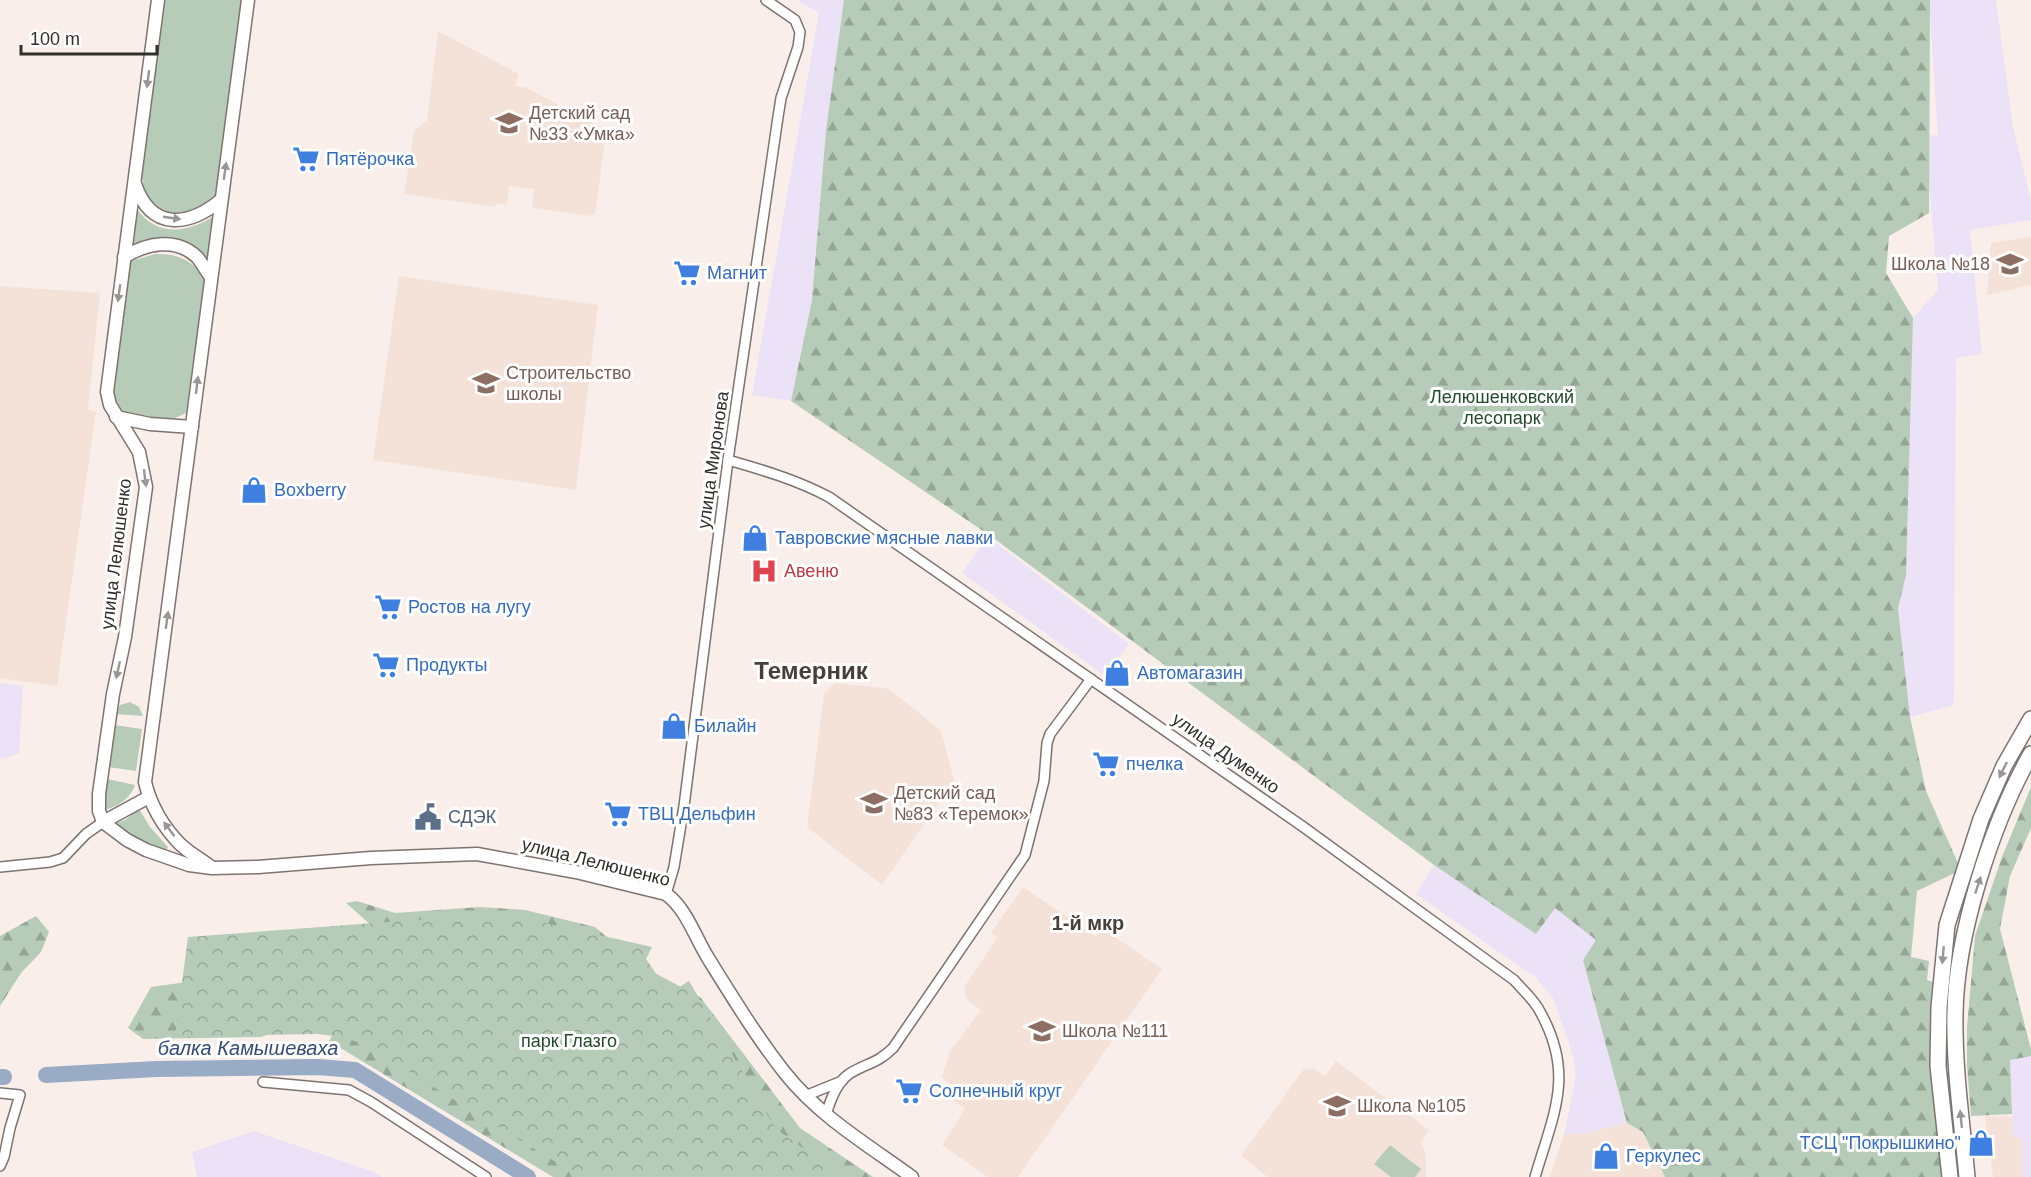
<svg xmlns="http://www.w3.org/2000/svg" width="2031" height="1177" font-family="Arial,sans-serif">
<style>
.built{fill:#f4e2d9}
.industrial{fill:#ebe2f8}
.grass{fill:#b6ccb8}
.forest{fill:url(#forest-firs)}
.park{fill:url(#park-crowns)}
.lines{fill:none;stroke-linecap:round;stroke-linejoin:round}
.river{stroke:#99abc5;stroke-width:16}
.minor-casing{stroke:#7d736f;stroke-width:12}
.tertiary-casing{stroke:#7d736f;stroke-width:15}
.primary-casing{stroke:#7d736f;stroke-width:18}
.minor{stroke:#fff;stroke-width:9}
.tertiary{stroke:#fff;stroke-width:12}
.primary{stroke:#fff;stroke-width:15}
.oneway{fill:#989696}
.labels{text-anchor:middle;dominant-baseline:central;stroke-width:6;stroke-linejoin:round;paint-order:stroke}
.education-label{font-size:18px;fill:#785e54;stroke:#fff;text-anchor:start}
.shop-label{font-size:18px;fill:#366cbe;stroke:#fff;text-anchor:start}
.park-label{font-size:18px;fill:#224b2a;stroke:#fff}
.street-label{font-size:18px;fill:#322e2c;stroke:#fff}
.health-label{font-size:18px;fill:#be3a42;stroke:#fff;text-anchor:start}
.service-label{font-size:18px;fill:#4e5e75;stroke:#fff;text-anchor:start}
.neighbourhood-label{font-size:20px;font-weight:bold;fill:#483f3b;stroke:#fff}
.water-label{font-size:20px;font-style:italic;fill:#334c73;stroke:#fff}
.district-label{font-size:24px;font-weight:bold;fill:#483f3b;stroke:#fff}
</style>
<defs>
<pattern id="forest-firs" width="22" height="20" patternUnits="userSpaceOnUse" patternTransform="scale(1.5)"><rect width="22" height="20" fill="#b6ccb8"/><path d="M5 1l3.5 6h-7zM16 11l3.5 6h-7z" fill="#95a696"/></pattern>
<pattern id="park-crowns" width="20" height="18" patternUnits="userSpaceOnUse" patternTransform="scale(1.5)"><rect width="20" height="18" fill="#b6ccb8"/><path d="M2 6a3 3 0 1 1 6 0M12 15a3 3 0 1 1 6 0" fill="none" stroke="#95a696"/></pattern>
</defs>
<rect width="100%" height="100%" fill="#f9eee9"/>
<g class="built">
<polygon points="438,31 519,74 515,86 527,88 606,130 596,210 594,214 590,216 532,208 534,189 509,186 507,205 496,203 495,207 404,194 414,131 427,120"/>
<polygon points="2031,237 2031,285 1987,295 1991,243"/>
<polygon points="399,276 598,305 576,490 373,460"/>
<polygon points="0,286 100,293 88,409 96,412 57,686 0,678"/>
<polygon points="835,683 889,689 941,731 954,780 882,885 807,827 824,693"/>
<polygon points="1023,887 1096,937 1102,928 1162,969 1018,1177 988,1177 942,1145 965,1109 950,1098 956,1088 942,1077 950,1051 981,1010 967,1000 964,987 997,938 991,933"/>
<polygon points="1336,1061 1429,1130 1421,1142 1426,1156 1426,1177 1268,1177 1241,1156 1303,1070 1313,1068 1325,1076"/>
<polygon points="1985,1116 2012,1117 2013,1137 2022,1137 2023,1177 1993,1177"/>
<polygon points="1627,1123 1643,1132 1665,1177 1550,1177 1564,1134 1582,1134"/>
</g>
<g class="industrial">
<polygon points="797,0 844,0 826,130 812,300 791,401 752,395 819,13"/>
<polygon points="1929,0 1996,0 2013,127 2031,200 2031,220 1970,230 1982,354 1956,358 1954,705 1910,717 1898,608 1906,576 1913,318 1938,290 1925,136 1938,135"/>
<polygon points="988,537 1129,644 1105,676 962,573"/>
<polygon points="0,683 23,686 19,754 0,759"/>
<polygon points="1434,865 1535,933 1554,907 1596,940 1583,960 1627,1123 1582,1134 1564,1134 1575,1083 1575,1066 1569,1043 1553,998 1536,978 1416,894"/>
<polygon points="2031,1056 2031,1177 2023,1177 2022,1138 2013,1138 2010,1059"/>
<polygon points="254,1131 374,1172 382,1177 197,1177 192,1152"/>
</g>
<g class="grass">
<path d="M165,0H243L218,191C212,201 208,204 198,209C193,211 185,216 180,216C155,217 144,198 142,176Z"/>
<path d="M137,209C158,239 191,232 217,214L209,267C188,233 168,232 131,244Z"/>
<path d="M155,254C177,253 197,261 205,283L186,413L171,420L120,411L116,407L111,391L128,265L131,261Z"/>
<polygon points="130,702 139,707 143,716 115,714 120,705"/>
<polygon points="114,725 142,729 136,771 108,767"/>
<path d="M107,779L135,785C131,798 116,808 103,810Z"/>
<polygon points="139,809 150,827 168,847 167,849 162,851 112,825 125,820"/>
<polygon points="1390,1145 1421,1169 1415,1177 1391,1177 1374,1164"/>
</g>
<g class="forest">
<polygon points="844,0 1930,0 1929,213 1889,236 1886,273 1913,318 1906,576 1898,608 1910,717 1926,791 1961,870 1917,891 1911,957 1929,961 1927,980 1933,982 1930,1032 1942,1177 1665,1177 1643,1132 1627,1123 1583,960 1596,940 1555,908 1536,934 1434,865 992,537 791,401 812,300 826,130"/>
<polygon points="2031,787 2031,828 2010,876 2000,929 2031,1049 2031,1056 2010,1060 2012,1114 1971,1116 1967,1065 1967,1028 1975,936 2002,857"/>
<polygon points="357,901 395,913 480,907 525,910 595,927 642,966 701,998 800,1128 873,1177 827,1177 372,926 346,903"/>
<polygon points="36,916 49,932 41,952 21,973 0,1006 0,936"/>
<polygon points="194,981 280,1030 261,1037 143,1039 128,1028 151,987"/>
<polygon points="352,1002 649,1177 553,1177 329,1041"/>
</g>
<polygon class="park" points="501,913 652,947 646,959 669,993 689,981 776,1129 844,1177 580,1177 367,1046 344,1037 317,1034 175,1036 188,937 482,915 498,918"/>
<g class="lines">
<g class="river">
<polyline points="46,1075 156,1069 318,1067 355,1070 528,1177"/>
<polyline points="0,1077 4,1077"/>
</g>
<defs>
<g id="minor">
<path d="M728,460C763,470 797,480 829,497L1302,826L1514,980C1522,989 1532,998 1538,1008C1576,1073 1554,1112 1535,1177"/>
<polyline points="0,867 50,862 63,858 86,834 103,822"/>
<polyline points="666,894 674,867 684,806 728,460 778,117 781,98 798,47 800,32 795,20 766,0"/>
<polyline points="263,1082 349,1090 371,1102 486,1177"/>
<polyline points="0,1093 20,1095 10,1128 4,1157 0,1166"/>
<polyline points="805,1096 842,1081"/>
<path d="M826,1115C830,1101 836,1083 849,1074C866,1063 877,1064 893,1048L1025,855L1044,781L1047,743L1050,734L1091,679"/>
</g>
<g id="tertiary">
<path d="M158,0L107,392L110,405L139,452L146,487L125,637L113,694L99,794V811L103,822L127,840L146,850L189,865L212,868L258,867L371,858L477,854L576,872L666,894C686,908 695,937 708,958C731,995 758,1039 785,1073C819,1116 868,1145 912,1177"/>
<path d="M135,184C151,231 188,227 221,200"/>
<path d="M124,257C147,243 176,237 197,257C202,263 206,271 211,277"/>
<polyline points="116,417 150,424 192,427"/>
<polyline points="103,822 149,797"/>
<path d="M211,867C201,859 189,853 180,844C163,827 150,804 145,782L248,0"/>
</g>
<g id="primary">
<polyline points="1950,1177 1938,1066 1939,1007 1947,925 1981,819 2004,766 2031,719"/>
<path d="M1967,1177C1962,1122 1954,1069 1955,1014C1956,934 1992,823 2031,754"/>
</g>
</defs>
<use href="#minor" class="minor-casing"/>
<use href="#tertiary" class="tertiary-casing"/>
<use href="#primary" class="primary-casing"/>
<use href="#minor" class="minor"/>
<use href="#tertiary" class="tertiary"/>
<use href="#primary" class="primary"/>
</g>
<defs><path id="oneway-solid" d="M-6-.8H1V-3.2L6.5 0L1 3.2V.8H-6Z" transform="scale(1.5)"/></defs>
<g class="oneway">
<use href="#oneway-solid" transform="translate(148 79) rotate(97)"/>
<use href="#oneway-solid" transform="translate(225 171) rotate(-82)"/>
<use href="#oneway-solid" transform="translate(172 218) rotate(8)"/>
<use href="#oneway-solid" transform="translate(119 293) rotate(98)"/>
<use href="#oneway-solid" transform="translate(197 385) rotate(-83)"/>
<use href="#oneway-solid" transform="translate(145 478) rotate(83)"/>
<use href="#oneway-solid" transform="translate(167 620) rotate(-82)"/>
<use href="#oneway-solid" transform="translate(118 670) rotate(102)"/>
<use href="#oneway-solid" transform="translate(2003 770) rotate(116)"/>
<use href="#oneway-solid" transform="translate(169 829) rotate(-127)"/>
<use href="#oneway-solid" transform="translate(1978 885) rotate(-72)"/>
<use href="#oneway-solid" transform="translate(1943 955) rotate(95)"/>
<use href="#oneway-solid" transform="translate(1961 1119) rotate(-96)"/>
</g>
<defs>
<symbol id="school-bare" viewBox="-9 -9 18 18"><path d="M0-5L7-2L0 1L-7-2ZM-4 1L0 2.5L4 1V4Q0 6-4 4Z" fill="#8d6e63" stroke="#fff" stroke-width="2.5" paint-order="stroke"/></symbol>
<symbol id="supermarket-bare" viewBox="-9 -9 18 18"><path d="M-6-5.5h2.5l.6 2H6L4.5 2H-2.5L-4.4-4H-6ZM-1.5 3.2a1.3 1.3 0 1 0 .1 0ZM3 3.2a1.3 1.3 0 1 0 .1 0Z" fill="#3f7fe0" stroke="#fff" stroke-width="2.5" paint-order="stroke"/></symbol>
<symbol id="shop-bare" viewBox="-9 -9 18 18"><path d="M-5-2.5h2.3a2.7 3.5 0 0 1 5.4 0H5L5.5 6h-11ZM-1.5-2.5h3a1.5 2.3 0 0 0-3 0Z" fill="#3f7fe0" stroke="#fff" stroke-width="2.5" paint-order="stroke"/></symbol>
<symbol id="hospital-bare" viewBox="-9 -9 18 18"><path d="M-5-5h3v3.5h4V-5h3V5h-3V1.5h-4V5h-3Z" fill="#e0444e" stroke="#fff" stroke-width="2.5" paint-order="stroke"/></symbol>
<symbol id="civic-bare" viewBox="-9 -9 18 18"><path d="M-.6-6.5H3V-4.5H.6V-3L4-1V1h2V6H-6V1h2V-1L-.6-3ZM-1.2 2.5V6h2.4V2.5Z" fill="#5c6f8a" stroke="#fff" stroke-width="2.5" paint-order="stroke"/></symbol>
</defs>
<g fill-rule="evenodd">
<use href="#school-bare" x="490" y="104" width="38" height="38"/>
<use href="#supermarket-bare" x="287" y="140" width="38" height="38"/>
<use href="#school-bare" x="1991" y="245" width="38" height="38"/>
<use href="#supermarket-bare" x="668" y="254" width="38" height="38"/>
<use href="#school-bare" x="467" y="364" width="38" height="38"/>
<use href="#shop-bare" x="235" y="471" width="38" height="38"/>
<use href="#shop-bare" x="736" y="519" width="38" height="38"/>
<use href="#hospital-bare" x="745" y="552" width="38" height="38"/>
<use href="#supermarket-bare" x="369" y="588" width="38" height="38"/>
<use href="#supermarket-bare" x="367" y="646" width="38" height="38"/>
<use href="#shop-bare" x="1098" y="654" width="38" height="38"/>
<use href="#shop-bare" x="655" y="707" width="38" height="38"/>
<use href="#supermarket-bare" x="1087" y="745" width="38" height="38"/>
<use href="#school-bare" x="855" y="784" width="38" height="38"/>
<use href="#supermarket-bare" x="599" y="795" width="38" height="38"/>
<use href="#civic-bare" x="409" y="798" width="38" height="38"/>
<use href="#school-bare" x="1023" y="1012" width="38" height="38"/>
<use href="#supermarket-bare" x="890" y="1072" width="38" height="38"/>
<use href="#school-bare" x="1318" y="1087" width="38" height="38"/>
<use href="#shop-bare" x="1962" y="1124" width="38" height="38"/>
<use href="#shop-bare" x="1587" y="1137" width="38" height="38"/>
</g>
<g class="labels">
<g class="education-label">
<text x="529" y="113">Детский сад<tspan x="529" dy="21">№33 «Умка»</tspan></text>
<text x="1990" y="264" text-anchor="end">Школа №18</text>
<text x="506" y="373">Строительство<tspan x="506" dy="21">школы</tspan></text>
<text x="894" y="793">Детский сад<tspan x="894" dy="21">№83 «Теремок»</tspan></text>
<text x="1062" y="1031">Школа №111</text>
<text x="1357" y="1106">Школа №105</text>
</g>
<g class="shop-label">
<text x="326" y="159">Пятёрочка</text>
<text x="707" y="273">Магнит</text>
<text x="274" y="490">Boxberry</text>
<text x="775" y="538">Тавровские мясные лавки</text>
<text x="408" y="607">Ростов на лугу</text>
<text x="406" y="665">Продукты</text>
<text x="1137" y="673">Автомагазин</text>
<text x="694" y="726">Билайн</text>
<text x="1126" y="764">пчелка</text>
<text x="638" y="814">ТВЦ Дельфин</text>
<text x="929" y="1091">Солнечный круг</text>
<text x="1961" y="1143" text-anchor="end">ТСЦ "Покрышкино"</text>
<text x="1626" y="1156">Геркулес</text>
</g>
<g class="park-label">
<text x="1502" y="397">Лелюшенковский<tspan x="1502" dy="21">лесопарк</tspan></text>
<text x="569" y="1041">парк Глазго</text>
</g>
<g class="street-label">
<text transform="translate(713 460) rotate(-82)">улица Миронова</text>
<text transform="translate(116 554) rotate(-83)">улица Лелюшенко</text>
<text transform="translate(1226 753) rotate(35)">улица Думенко</text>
<text transform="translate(596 862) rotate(14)">улица Лелюшенко</text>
</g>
<g class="health-label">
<text x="784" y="571">Авеню</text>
</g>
<g class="service-label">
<text x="448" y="817">СДЭК</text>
</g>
<g class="neighbourhood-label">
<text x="1088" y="923">1-й мкр</text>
</g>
<g class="water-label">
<text x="248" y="1048">балка Камышеваха</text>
</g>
<g class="district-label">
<text x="811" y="670">Темерник</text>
</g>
</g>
<path d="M21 45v9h136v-9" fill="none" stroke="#322e2c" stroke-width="3"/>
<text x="30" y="45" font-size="18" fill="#322e2c" stroke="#ffffff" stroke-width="4.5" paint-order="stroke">100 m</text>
</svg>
